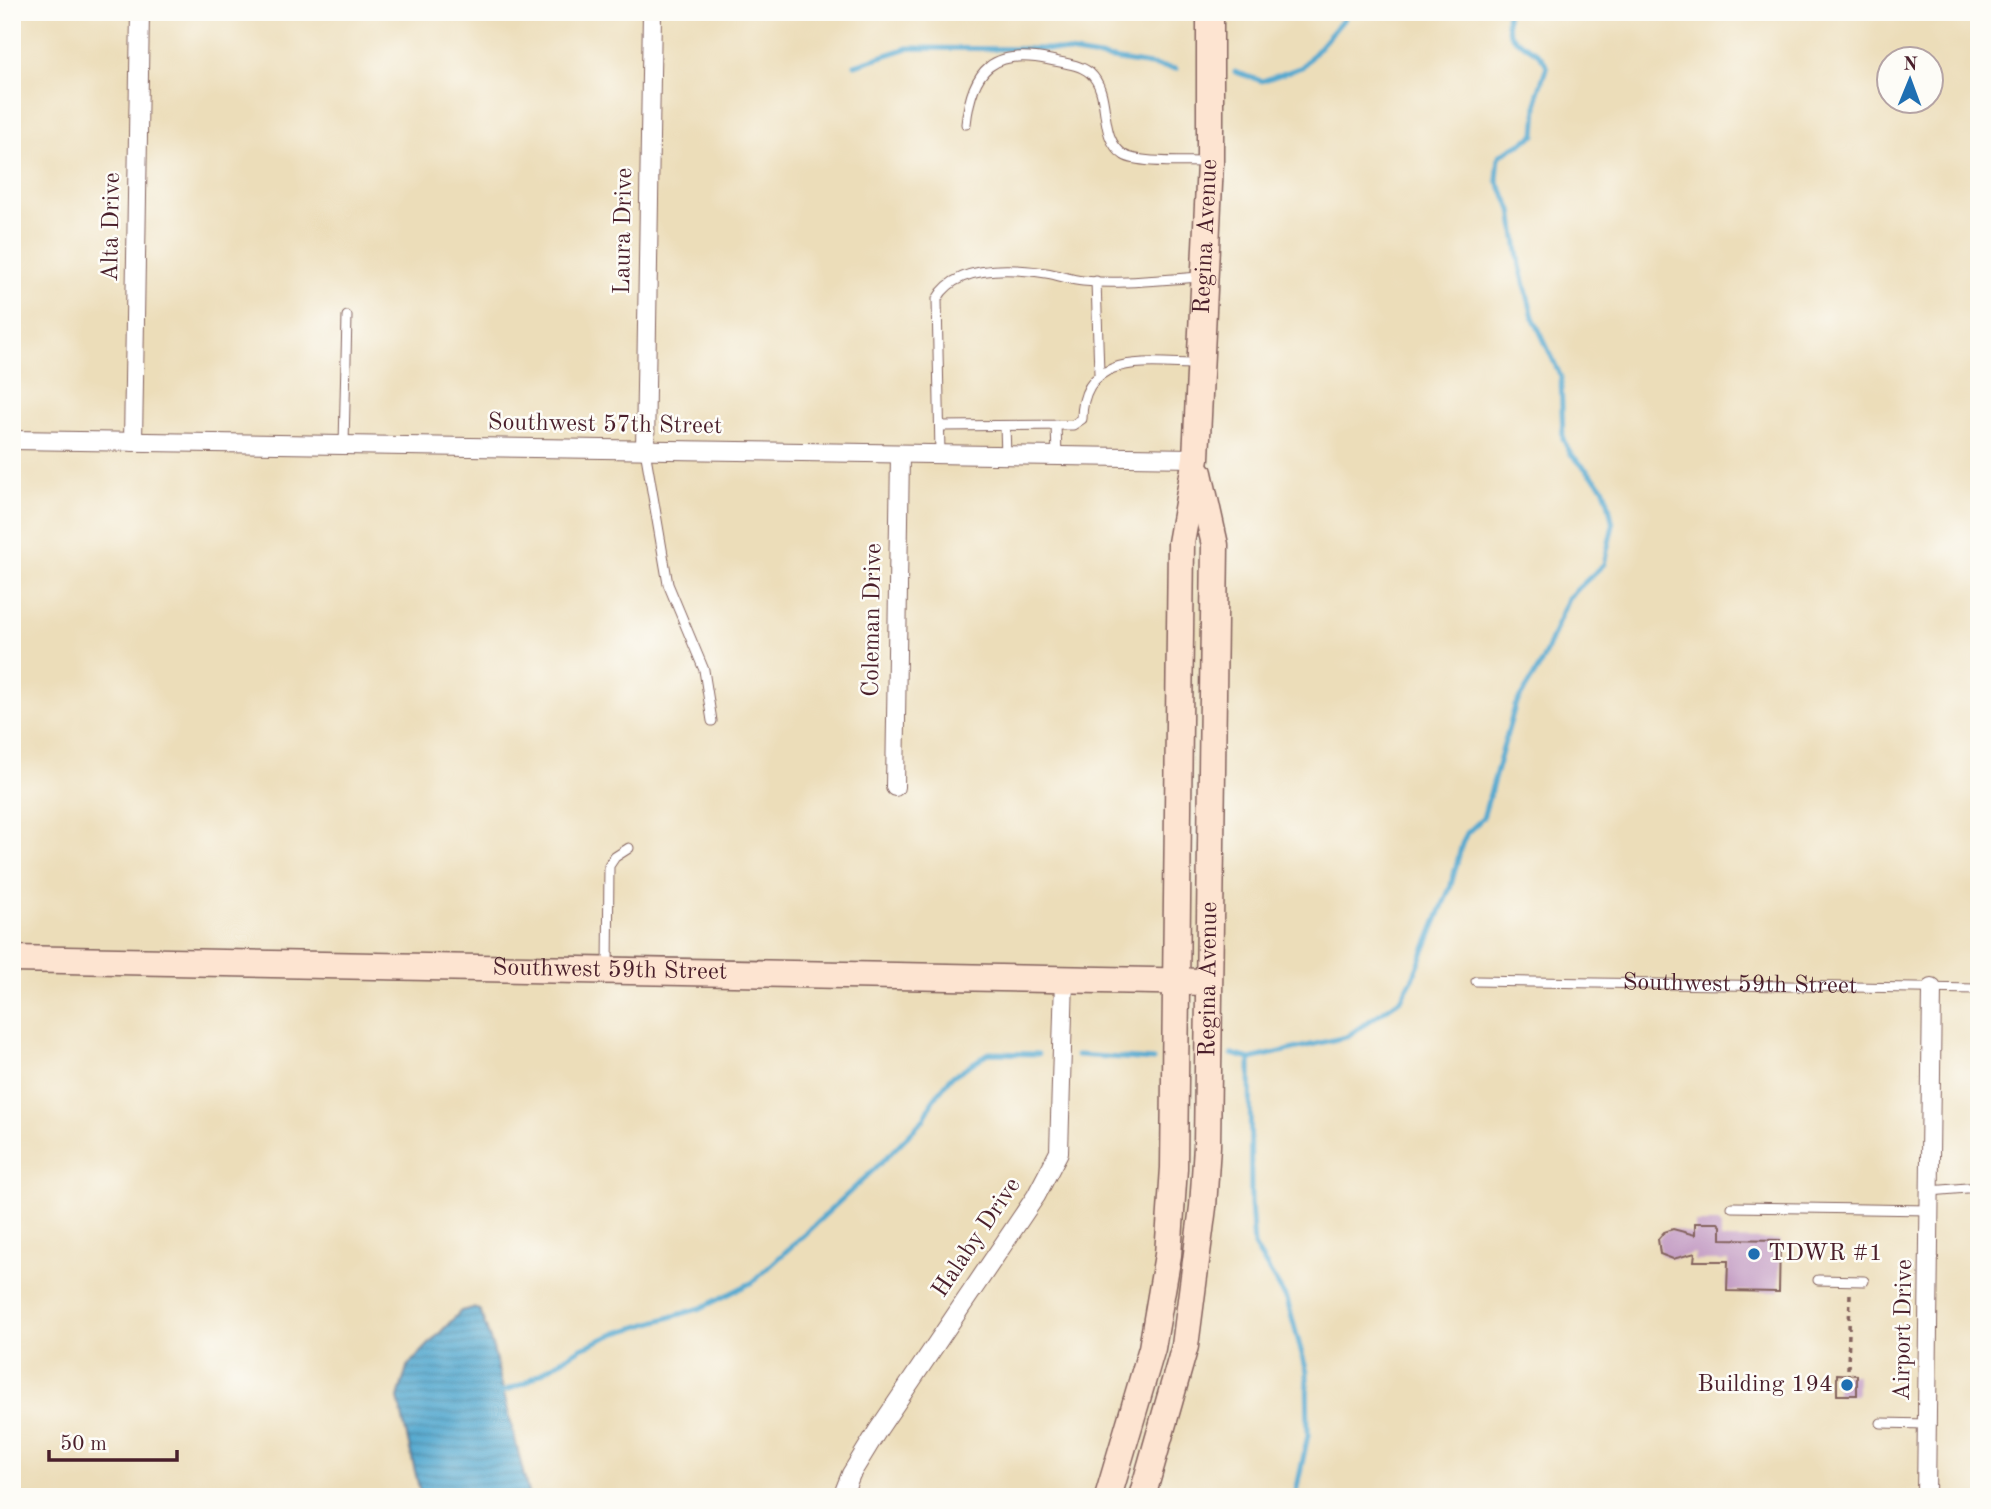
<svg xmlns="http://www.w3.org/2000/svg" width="1991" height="1509" font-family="'Old Standard TT',serif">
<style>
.water{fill:url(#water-rules);stroke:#4e647d;stroke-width:2}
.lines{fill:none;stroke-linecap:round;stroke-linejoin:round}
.stream{stroke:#52a8cf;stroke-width:5}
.building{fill:#c6a0c6}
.lane-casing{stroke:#83625d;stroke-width:11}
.street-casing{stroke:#83625d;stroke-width:20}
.secondary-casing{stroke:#83625d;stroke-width:29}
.path{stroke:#83625d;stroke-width:3.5;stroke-dasharray:5 5;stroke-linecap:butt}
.lane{stroke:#fff;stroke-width:9}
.street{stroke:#fff;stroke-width:18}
.secondary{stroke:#fde4d1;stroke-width:26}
.poi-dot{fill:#1f6fb2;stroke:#fdfcf7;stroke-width:2.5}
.labels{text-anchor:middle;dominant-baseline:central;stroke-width:5;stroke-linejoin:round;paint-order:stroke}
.street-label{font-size:24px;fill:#4a1f2b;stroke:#fdfcf7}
.poi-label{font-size:24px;fill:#4a1f2b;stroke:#fdfcf7;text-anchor:start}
</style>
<defs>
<pattern id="water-rules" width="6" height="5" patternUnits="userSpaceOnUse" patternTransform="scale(1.75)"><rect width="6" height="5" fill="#52a8cf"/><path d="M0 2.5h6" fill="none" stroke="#4688a8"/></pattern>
</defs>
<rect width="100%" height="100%" fill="#fdfcf7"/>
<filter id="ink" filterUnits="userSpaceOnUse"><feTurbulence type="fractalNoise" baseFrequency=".0143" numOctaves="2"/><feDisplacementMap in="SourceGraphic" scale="14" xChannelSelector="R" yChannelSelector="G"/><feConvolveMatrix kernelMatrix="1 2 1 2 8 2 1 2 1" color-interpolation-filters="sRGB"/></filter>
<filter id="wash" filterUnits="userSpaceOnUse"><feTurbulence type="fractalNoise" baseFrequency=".00686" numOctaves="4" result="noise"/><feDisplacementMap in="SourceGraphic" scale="28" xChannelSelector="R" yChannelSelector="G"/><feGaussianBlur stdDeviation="1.57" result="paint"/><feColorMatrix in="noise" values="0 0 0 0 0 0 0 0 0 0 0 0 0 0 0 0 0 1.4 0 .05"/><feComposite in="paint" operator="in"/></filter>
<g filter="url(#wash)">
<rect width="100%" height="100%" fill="#ecddb9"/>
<polygon class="water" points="473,1308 480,1310 493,1348 529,1497 421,1497 398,1398 407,1367 461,1311"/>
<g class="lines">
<g class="stream">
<polyline points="855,65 908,48 1049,49 1176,69"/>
<polyline points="1235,72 1262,81 1302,67 1350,12"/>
<polyline points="1232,1054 1250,1059"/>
<polyline points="1077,1055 1153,1060"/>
<polyline points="501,1397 502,1392 525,1383 581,1348 617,1333 701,1308 753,1282 882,1162 924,1119 933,1100 951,1077 989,1053 1038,1054"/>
<path d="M1295,1497L1308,1435L1307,1372L1287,1300L1254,1246L1251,1204L1250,1059L1346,1037L1401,999L1413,978L1451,885L1462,844L1467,833L1483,818L1515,706L1540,666L1568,598L1604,564L1613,525L1608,501L1603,487L1570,453L1563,439L1561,377L1533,317L1520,266L1512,210L1497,180L1499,156L1535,135L1538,92L1547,66C1534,38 1501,50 1508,12"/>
</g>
</g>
<g id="blocks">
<g class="building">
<polygon points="1695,1223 1718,1223 1721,1226 1721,1239 1780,1240 1779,1292 1727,1291 1728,1261 1694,1261 1695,1253 1673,1259 1660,1254 1658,1239 1664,1232 1673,1229 1695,1235"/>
<polygon points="1837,1374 1857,1375 1857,1395 1837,1395"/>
</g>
</g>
</g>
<g filter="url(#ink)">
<use href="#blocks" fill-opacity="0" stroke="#83625d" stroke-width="2"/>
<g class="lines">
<defs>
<g id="lane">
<path d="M966,124C972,69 993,48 1050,60C1063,63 1079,64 1090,73C1113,94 1096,136 1124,155C1138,164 1189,161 1208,162"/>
<polyline points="1096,281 1099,373"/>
<polyline points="1056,425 1057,456"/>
<path d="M940,426L1073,425L1082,419C1082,350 1150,364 1199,364"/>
<polyline points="1005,426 1006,455"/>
<polyline points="344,445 347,316"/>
<polyline points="645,450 668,584 704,670 712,721"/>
<path d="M940,454L937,299C956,264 1012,268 1046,273C1059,275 1071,280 1083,281C1122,285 1164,279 1203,277"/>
<polyline points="608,969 609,866 615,857 629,848"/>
<path id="s1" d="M1476,981L1979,989"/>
<polyline points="1930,1191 1979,1187"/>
<polyline points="1732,1207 1930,1210"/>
<polyline points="1818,1280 1864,1281"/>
<polyline points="1881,1423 1927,1424"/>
</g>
<g id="street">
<polyline points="12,440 1196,458"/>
<polyline points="133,442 140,12"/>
<polyline points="645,450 652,12"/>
<polyline points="895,787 900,454"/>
<polyline points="842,1497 851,1474 878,1430 1036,1196 1059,1152 1064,979"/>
<polyline points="1926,1497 1932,988"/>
</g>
<g id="secondary">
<path id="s2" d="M12,959L1207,982"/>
<path id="s3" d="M1108,1497L1152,1348L1168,1255L1174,1168L1181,543L1196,458L1210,163V12"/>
<path id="s4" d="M1142,1497L1185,1346L1203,1207L1207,1146L1215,545L1199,473"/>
</g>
</defs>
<use href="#lane" class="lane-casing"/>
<use href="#street" class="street-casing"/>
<use href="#secondary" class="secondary-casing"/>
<polyline class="path" points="1848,1369 1850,1293"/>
<use href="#lane" class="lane"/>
<use href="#street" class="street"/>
<use href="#secondary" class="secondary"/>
</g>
</g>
<g class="poi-dot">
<circle cx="1754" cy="1254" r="7"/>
<circle cx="1847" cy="1385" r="7"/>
</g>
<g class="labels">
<g class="street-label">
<text transform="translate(112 227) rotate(-89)">Alta Drive</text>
<text transform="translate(624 231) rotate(-89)">Laura Drive</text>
<text stroke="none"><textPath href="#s3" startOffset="1270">Regina Avenue</textPath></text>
<text transform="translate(605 425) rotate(1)">Southwest 57th Street</text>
<text transform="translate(873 620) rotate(-89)">Coleman Drive</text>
<text stroke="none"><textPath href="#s2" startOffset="598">Southwest 59th Street</textPath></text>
<text stroke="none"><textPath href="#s4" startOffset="525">Regina Avenue</textPath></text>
<text stroke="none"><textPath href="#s1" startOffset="264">Southwest 59th Street</textPath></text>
<text transform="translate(977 1238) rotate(-56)">Halaby Drive</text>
<text transform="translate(1904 1330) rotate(-89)">Airport Drive</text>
</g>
<g class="poi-label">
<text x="1768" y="1254">TDWR #1</text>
<text x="1833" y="1385" text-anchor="end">Building 194</text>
</g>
</g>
<rect width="1991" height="1509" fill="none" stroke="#fdfcf7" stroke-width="42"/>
<g transform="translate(1910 80) rotate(1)"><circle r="33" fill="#fdfcf7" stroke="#b5a4a5" stroke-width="2"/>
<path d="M0-5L12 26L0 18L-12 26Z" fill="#1f6fb2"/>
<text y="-10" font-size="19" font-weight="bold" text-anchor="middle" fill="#4a1f2b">N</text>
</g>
<path d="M49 1450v10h128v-10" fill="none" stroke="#4a1f2b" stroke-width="3.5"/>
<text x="60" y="1450" font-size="21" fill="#4a1f2b" stroke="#fdfcf7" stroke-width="5" paint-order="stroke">50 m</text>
</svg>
